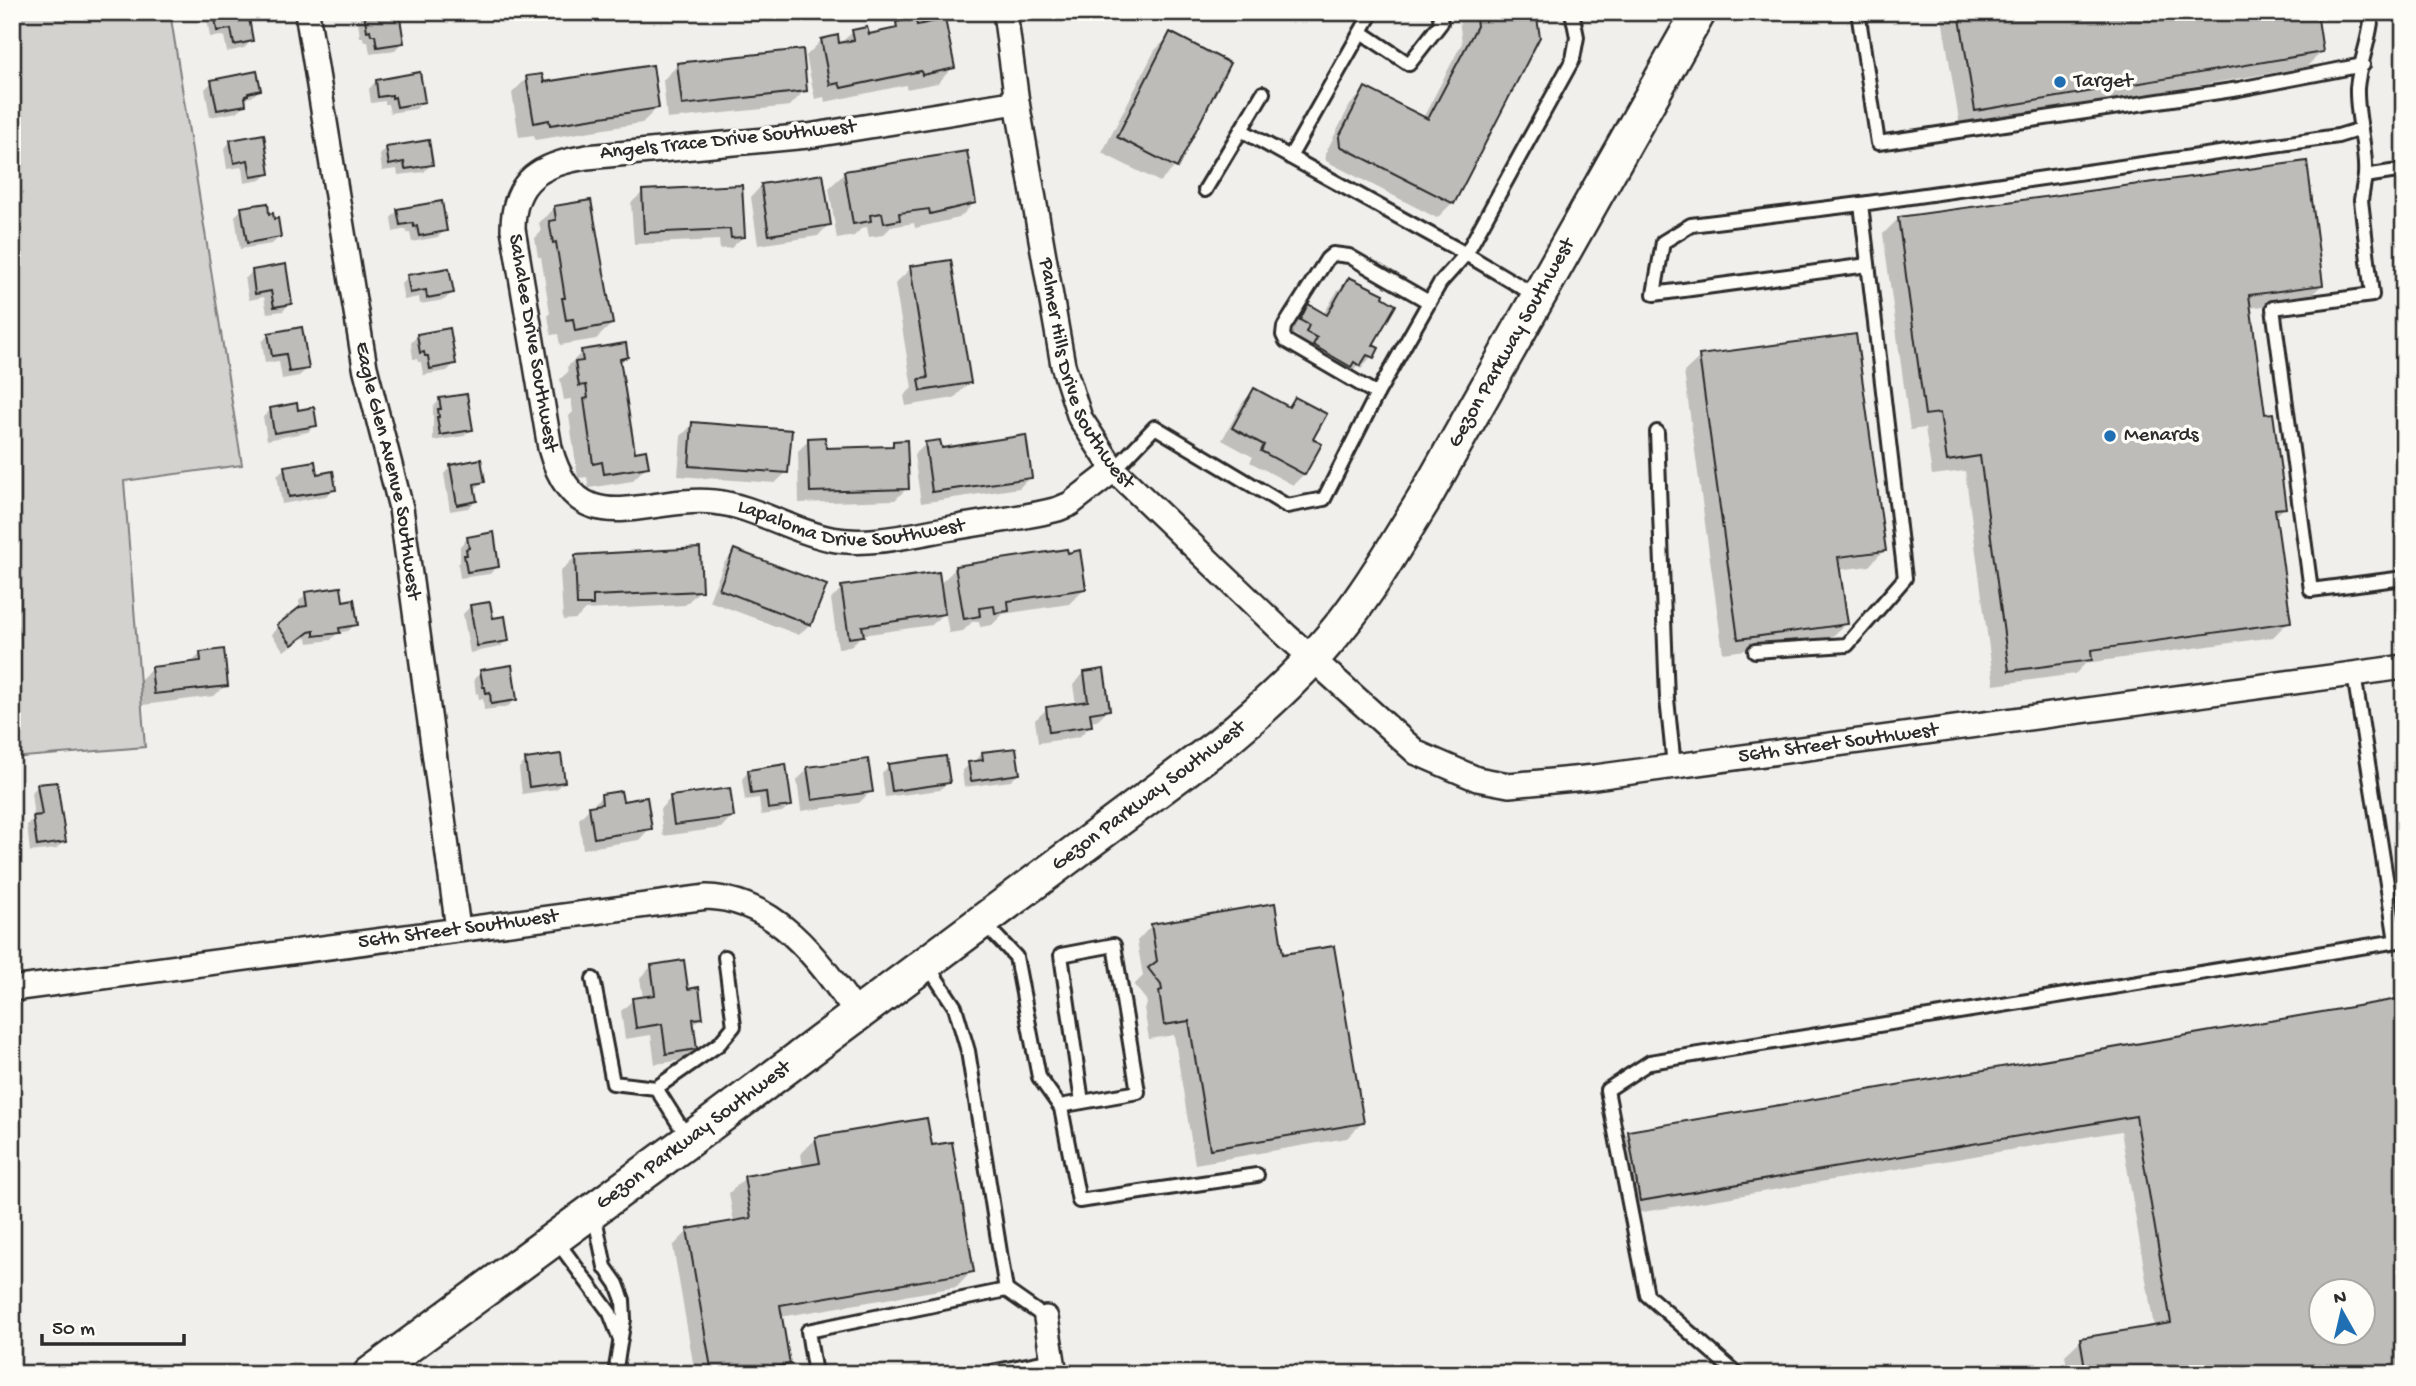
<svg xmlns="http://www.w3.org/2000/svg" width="2416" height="1386" font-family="'Gochi Hand',sans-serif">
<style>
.green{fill:#d3d2cf;stroke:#7f7e7d;stroke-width:2}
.shadow{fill:#0003;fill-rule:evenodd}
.building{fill:#bdbcb8;stroke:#2b2b2b;stroke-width:2;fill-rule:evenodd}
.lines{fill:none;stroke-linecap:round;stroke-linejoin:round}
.lane-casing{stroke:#2b2b2b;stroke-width:18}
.street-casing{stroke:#2b2b2b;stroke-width:28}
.secondary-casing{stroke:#2b2b2b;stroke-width:38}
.lane{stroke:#fdfcf7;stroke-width:12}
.street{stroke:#fdfcf7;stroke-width:23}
.secondary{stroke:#fdfcf7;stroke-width:33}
.poi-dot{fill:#1f6fb2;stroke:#fdfcf7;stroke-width:2.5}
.labels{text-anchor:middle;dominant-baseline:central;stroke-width:7;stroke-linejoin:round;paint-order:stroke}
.poi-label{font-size:21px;fill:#2b2b2b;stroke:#fdfcf7;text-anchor:start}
.street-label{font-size:21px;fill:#2b2b2b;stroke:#fdfcf7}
</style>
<rect width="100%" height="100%" fill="#f0efeb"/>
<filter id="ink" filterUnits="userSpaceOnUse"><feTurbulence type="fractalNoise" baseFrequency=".0143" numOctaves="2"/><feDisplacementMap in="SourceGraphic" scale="14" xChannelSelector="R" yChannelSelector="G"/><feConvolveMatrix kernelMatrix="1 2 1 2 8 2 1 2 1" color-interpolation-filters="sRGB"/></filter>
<g filter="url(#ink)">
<polygon class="green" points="12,12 170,12 242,465 124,481 145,747 12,758"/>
<g class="shadow">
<polygon points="213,12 246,12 251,41 244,48 227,52 224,36 210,37 207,18"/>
<polygon points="1458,12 1535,12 1452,203 1437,218 1326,161 1325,154 1350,105 1366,89 1423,118 1462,43"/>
<polygon points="1941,12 2326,12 2315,14 2322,52 2306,67 1960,126"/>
<polygon points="365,13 402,42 395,50 370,54 368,41 364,42 363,37 360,37 358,21"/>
<polygon points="897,24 916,27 953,67 938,83 906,89 906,85 825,102 824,97 815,99 806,56 822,40 838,45 853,32 867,36 889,31"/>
<polygon points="1171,35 1175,167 1160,182 1102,153 1155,50"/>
<polygon points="678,65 805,90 790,106 667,119 663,80"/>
<polygon points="527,78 542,84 657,108 642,123 535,140 534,135 519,137 512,93"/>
<polygon points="376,81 423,101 416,109 390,113 388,104 385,104 385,101 371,103 369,89"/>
<polygon points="212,82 259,90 252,97 243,98 244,104 237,112 210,117 205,89"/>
<polygon points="231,141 269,173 261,180 244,183 242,167 227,169 224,149"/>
<polygon points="387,148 431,164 424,172 398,175 397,169 382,171 380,155"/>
<polygon points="845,173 974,203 959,218 915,228 914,223 891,227 883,235 869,237 867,227 862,228 854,236 837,239 829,188"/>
<polygon points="762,185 829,224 818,236 758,245 751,197"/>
<polygon points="740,187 743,237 731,248 720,249 719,240 634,244 631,203 643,192"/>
<polygon points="555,207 612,324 596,339 560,345 558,334 551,335 548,315 550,313 541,257 538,257 535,238 541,232 539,223"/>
<polygon points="242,209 279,237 272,244 240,249 235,216"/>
<polygon points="398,210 446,230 438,237 412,242 410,233 407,233 406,229 393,232 391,218"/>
<polygon points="1899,218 2322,285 2306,300 2249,308 2264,416 2284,508 2275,517 2289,621 2273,637 2086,663 2075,674 1994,685 1965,471 1932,475 1925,428 1910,430 1883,234"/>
<polygon points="911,268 969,383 954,398 906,406 904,396 912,388 895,284"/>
<polygon points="253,271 290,303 283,311 267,313 264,297 249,300 245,279"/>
<polygon points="408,277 452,293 444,300 420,304 419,297 404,300 401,284"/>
<polygon points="1350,279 1370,345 1377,349 1361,369 1357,367 1347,376 1295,344 1299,337 1290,332 1297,318 1309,307 1323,315 1338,290"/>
<polygon points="269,334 307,369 299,376 282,379 279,361 265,363 262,342"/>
<polygon points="418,335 454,364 447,371 423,375 421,362 418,362 417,359 413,359 411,343"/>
<polygon points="582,352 627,357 619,364 634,454 647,466 632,481 589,488 587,477 578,478 569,416 573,412 571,399 564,400 560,379 568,372 567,367"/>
<polygon points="1700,357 1884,550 1869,566 1838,570 1846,623 1830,639 1723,653 1684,372"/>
<polygon points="1254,390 1287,408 1296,399 1311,440 1304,474 1293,485 1250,462 1253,457 1222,440 1243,402"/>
<polygon points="440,400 471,429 464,436 433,441 433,407"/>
<polygon points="271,410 296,412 315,425 308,432 267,440 263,417"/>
<polygon points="693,424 787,472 775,483 678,476 681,436"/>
<polygon points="809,440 824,450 889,448 894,442 907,488 895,500 799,503 798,451"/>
<polygon points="926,444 940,450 1030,477 1019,488 921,503 914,455"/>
<polygon points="451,466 483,482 474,490 476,501 468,508 450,511 444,474"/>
<polygon points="285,468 334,489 326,496 282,504 277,475"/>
<polygon points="468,538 497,566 490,574 460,578 458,564 460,562 460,546"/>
<polygon points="735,551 810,624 799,635 709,601 724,563"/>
<polygon points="576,556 700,590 685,605 585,610 576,619 563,620 560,572"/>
<polygon points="956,568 1085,588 1069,604 1003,614 992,625 980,627 979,621 972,622 963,631 949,633 945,611 932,625 862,635 850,647 838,648 831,599 842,588 939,585"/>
<polygon points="306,594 341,603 356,624 348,631 337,633 331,640 308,643 307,638 300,639 284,651 271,634 300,609 299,601"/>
<polygon points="470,607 492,620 507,640 500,647 470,653 463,614"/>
<polygon points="200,654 226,685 214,696 143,705 140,680 151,669 190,664"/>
<polygon points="481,672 515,700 507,707 484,710 483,699 479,699 478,693 476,694 474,679"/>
<polygon points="1084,673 1108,710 1096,721 1090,722 1090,726 1079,737 1038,743 1035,720 1047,709 1076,705 1073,685"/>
<polygon points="982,754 1018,774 1011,781 964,787 962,771"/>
<polygon points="526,761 563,782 556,789 522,794 519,768"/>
<polygon points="889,766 948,782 940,790 885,797 882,773"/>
<polygon points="808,769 871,791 859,803 801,811 797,780"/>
<polygon points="749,771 790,805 782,812 761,815 759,798 745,800 742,779"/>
<polygon points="38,786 64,841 56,849 30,852 27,825 34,818 31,793"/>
<polygon points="602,796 621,803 650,828 639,840 583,849 579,819"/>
<polygon points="671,798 732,816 721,828 663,836 660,809"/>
<polygon points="1152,925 1282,956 1363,1122 1347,1138 1195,1164 1174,1035 1149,1039 1144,1008 1147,1005 1146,1000 1134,985 1143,976 1137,941"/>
<polygon points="652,966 686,991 701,1017 692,1026 695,1048 684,1060 655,1064 651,1035 625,1039 621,1011 633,1000 643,998 640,978"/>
<path d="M2404,1000V1374H2068L2065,1355L2081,1340L2154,1327L2121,1131L1625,1215L1614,1148L1629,1132ZM2322,1292H2364V1334H2322Z"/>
<polygon points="816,1138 930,1147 972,1271 957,1287 780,1317 788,1363 778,1374 695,1374 673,1246 688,1231 734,1223 729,1193 745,1178 803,1168 801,1154"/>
</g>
<g class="building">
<polygon points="214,12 248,12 253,41 234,45 231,29 217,31"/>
<polygon points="364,12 399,12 404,43 377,47 375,35 371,35 370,30 367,31"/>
<polygon points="1475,12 1536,12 1540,37 1454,204 1340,146 1339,137 1365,87 1428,119 1477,26"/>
<polygon points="1959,12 2317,12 2323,52 1975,111"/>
<polygon points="915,18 917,25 945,19 955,68 922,75 921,71 841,88 839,83 830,85 821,39 838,35 839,43 854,40 852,30 867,27 869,34 897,28 896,22"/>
<polygon points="1170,32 1230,63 1177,168 1117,137"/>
<polygon points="803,49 807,91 682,105 677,63"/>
<polygon points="653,65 659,108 550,125 549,120 534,123 526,76 542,74 544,82"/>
<polygon points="257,71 261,90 248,93 248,95 245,96 246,105 217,110 211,80"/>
<polygon points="420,72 425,102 397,107 395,97 392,98 392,95 378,97 376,80"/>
<polygon points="264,134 270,174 251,177 248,160 234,163 230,140"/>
<polygon points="429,140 433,165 405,169 404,162 389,165 386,147"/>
<polygon points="967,151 976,203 930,214 929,209 899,213 900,220 884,223 882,213 870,215 871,221 853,224 844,171"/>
<polygon points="2307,161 2323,285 2249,295 2265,414 2273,413 2286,508 2275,509 2291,622 2091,650 2092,660 2009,671 1980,456 1947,461 1940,413 1925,415 1898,217"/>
<polygon points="823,174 831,225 769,235 761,184"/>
<polygon points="742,185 745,237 731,238 730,229 644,233 642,190"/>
<polygon points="591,200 613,324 575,331 573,319 566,320 562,298 565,298 556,242 553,243 549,221 556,220 554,206"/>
<polygon points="442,201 447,231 419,236 417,226 414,227 413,223 400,225 397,209"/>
<polygon points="268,203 269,214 273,213 274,219 278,218 281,237 247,243 241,207"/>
<polygon points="951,260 971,383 921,391 919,379 928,378 910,266"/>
<polygon points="286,264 292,304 274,307 271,291 255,294 252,270"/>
<polygon points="449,268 454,293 427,298 426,290 410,293 407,275"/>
<polygon points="1349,277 1384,294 1383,297 1396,305 1373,345 1379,348 1374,358 1367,355 1360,366 1354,362 1351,367 1313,345 1317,338 1306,332 1309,325 1300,320 1308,304 1327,315"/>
<polygon points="302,327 309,369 289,372 286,354 272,356 268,333"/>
<polygon points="450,328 456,364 430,369 428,356 425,356 424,352 420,353 417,334"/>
<polygon points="1856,334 1886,551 1838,557 1848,624 1738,639 1699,355"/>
<polygon points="626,343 628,357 620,359 635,452 646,450 649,467 604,474 602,462 593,464 584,399 588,398 586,385 579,386 575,362 583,361 581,350"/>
<polygon points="1254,388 1289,407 1295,397 1327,414 1313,439 1322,444 1305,475 1261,451 1264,445 1232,428"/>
<polygon points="467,394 473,430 440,435 437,417 439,417 438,409 441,409 439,398"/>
<polygon points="297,403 298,410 314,407 317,426 274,433 270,408"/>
<polygon points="692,422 792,430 788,473 689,466"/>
<polygon points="1026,435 1032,478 932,492 925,442 940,440 942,448"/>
<polygon points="825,437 826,448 893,446 893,441 907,440 909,489 810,492 808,438"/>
<polygon points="481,459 485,482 474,484 477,501 457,505 450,465"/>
<polygon points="315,461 317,474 333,471 336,490 289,497 284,466"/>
<polygon points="494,532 499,567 467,572 464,555 467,555 466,549 469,548 467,537"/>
<polygon points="700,548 702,591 593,596 593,605 577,605 575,555"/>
<polygon points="734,549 827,585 811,625 719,589"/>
<polygon points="1067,549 1068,553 1080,550 1086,589 1008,601 1009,611 995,613 994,606 979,608 980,616 964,619 955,566"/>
<polygon points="939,572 945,614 862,626 864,636 849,638 841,586"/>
<polygon points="341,587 343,601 354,599 358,625 339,628 340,633 314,636 314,631 309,632 292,645 277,625 300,607 307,606 305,592"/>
<polygon points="490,602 493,618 505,616 509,641 477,646 470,605"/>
<polygon points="224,649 228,686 154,694 151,667 201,661 200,652"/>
<polygon points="512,665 517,700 491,704 490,692 486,693 485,687 483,687 480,670"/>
<polygon points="1104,669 1110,710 1090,713 1092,726 1049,732 1046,707 1088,701 1084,672"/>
<polygon points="1016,748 1020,774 971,781 968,762 983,760 982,752"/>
<polygon points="561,754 565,782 529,787 525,759"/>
<polygon points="946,756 950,783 892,791 888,764"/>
<polygon points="868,759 873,792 812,800 807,767"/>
<polygon points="786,764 792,806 768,809 766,792 751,794 748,770"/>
<polygon points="57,782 66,842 37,846 33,816 42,815 37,784"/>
<polygon points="730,788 734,817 674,825 670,796"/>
<polygon points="621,791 623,801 647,797 652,829 594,838 589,806 602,804 601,794"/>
<polygon points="1275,903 1283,954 1334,946 1364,1123 1210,1149 1189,1021 1164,1025 1159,991 1162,990 1161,985 1148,968 1157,961 1151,924"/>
<polygon points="684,960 688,989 699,987 703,1018 693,1019 697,1049 666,1054 662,1024 636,1028 632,998 655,995 651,965"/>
<path d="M2404,998V1374H2086L2080,1338L2171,1323L2136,1116L1640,1201L1628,1131ZM2322,1292H2364V1334H2322Z"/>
<polygon points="927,1118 932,1145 952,1142 974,1272 780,1305 790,1364 733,1374 712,1374 687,1229 751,1218 744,1176 820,1163 815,1137"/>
</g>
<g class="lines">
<defs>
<g id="lane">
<polyline points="1858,12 1878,143 2239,89 2363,65"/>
<path d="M2372,12C2371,39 2359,63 2357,88C2356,118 2367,147 2365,176L2404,170"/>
<polyline points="1361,32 1409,64 1441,23 1439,12"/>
<polyline points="1263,93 1241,130 1466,254 1538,297"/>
<polyline points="1290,157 1372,12"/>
<polyline points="2365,176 2361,200 2372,295 2273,308 2311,590 2404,578"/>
<polyline points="1205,190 1241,130"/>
<polyline points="1861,204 1691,225 1663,242 1654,294 1868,265"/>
<polyline points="1429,302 1349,256 1333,254 1327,259 1284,327 1283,335 1286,341 1377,394 1440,283 1466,254 1573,59 1577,37 1572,12"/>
<polyline points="1657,432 1667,699 1674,766"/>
<polyline points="1114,470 1155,427 1287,506 1324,499 1377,394"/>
<polyline points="1755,651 1847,645 1905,578 1861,204 2338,136 2361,129"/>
<polyline points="2354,674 2396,941"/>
<polyline points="982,921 1016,957 1039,1077 1061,1108 1079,1201 1257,1175"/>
<polyline points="593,979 613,1083 656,1088 689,1140"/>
<polyline points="656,1088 719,1044 734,1026 725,957"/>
<polyline points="1060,1106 1138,1092 1114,945 1061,955 1082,1102"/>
<polyline points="594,1213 605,1267 617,1284 623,1300 624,1319 615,1374"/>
<polyline points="556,1240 610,1313 620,1339"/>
<polyline points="1006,1290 1046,1318"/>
<polyline points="815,1374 808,1331 1006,1290 968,1051 955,1007 926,963"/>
<polyline points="981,1374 1053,1360"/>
<polyline points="1737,1374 1647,1295 1607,1090 1650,1062 2404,940"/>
</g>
<g id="street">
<path id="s1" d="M307,12L365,367L401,508L458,929"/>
<path id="s2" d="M1005,12L1017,102L1063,365L1080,418L1114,470L1287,636L1417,753L1477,779L1509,785L1595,777L2404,667"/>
<path id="s3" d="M1017,102L808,136L587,157C542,164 513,179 513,229L550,448C577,547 644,495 714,502C754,506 791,531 831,539C872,547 917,533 958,527C991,521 1025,518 1058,509L1070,504L1114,470"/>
<path id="s4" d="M12,989L707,897C778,900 819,961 857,1014"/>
<polyline points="1046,1318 1055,1374"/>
</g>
<g id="secondary">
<path id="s5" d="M370,1374L689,1140L1220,744C1266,706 1310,666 1346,619C1375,582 1398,541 1423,501L1699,12"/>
</g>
</defs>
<use href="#lane" class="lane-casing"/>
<use href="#street" class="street-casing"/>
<use href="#secondary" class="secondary-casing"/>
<use href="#lane" class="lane"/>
<use href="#street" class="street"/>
<use href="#secondary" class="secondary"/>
</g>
</g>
<g class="poi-dot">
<circle cx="2060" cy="82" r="7"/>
<circle cx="2110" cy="436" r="7"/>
</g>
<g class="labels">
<g class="poi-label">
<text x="2074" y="82">Target</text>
<text x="2124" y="436">Menards</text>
</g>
<g class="street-label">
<text transform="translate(728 141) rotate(-6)">Angels Trace Drive Southwest</text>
<text stroke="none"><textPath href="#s3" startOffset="665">Sahalee Drive Southwest</textPath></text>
<text stroke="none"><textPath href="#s5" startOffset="1558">Gezon Parkway Southwest</textPath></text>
<text stroke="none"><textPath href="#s2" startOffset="374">Palmer Hills Drive Southwest</textPath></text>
<text stroke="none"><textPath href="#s1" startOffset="466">Eagle Glen Avenue Southwest</textPath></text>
<text stroke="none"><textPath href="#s3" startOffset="1110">Lapaloma Drive Southwest</textPath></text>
<text stroke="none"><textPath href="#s2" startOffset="1320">56th Street Southwest</textPath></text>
<text stroke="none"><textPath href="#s5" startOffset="970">Gezon Parkway Southwest</textPath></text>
<text stroke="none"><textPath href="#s4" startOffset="450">56th Street Southwest</textPath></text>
<text stroke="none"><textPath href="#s5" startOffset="402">Gezon Parkway Southwest</textPath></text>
</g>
</g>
<rect width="2416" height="1386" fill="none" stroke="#fdfcf7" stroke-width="42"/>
<rect x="21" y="21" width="2374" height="1344" fill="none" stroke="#2b2b2b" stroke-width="2.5" filter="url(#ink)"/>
<g transform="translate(2342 1312) rotate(352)"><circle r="33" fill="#fdfcf7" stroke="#a9a8a5" stroke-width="2"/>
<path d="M0-5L12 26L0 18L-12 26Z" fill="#1f6fb2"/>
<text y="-10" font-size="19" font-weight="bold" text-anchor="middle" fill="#2b2b2b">N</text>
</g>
<path d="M42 1334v10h142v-10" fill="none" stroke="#2b2b2b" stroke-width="3.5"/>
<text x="52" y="1334" font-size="21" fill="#2b2b2b" stroke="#fdfcf7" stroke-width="5" paint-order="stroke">50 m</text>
</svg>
